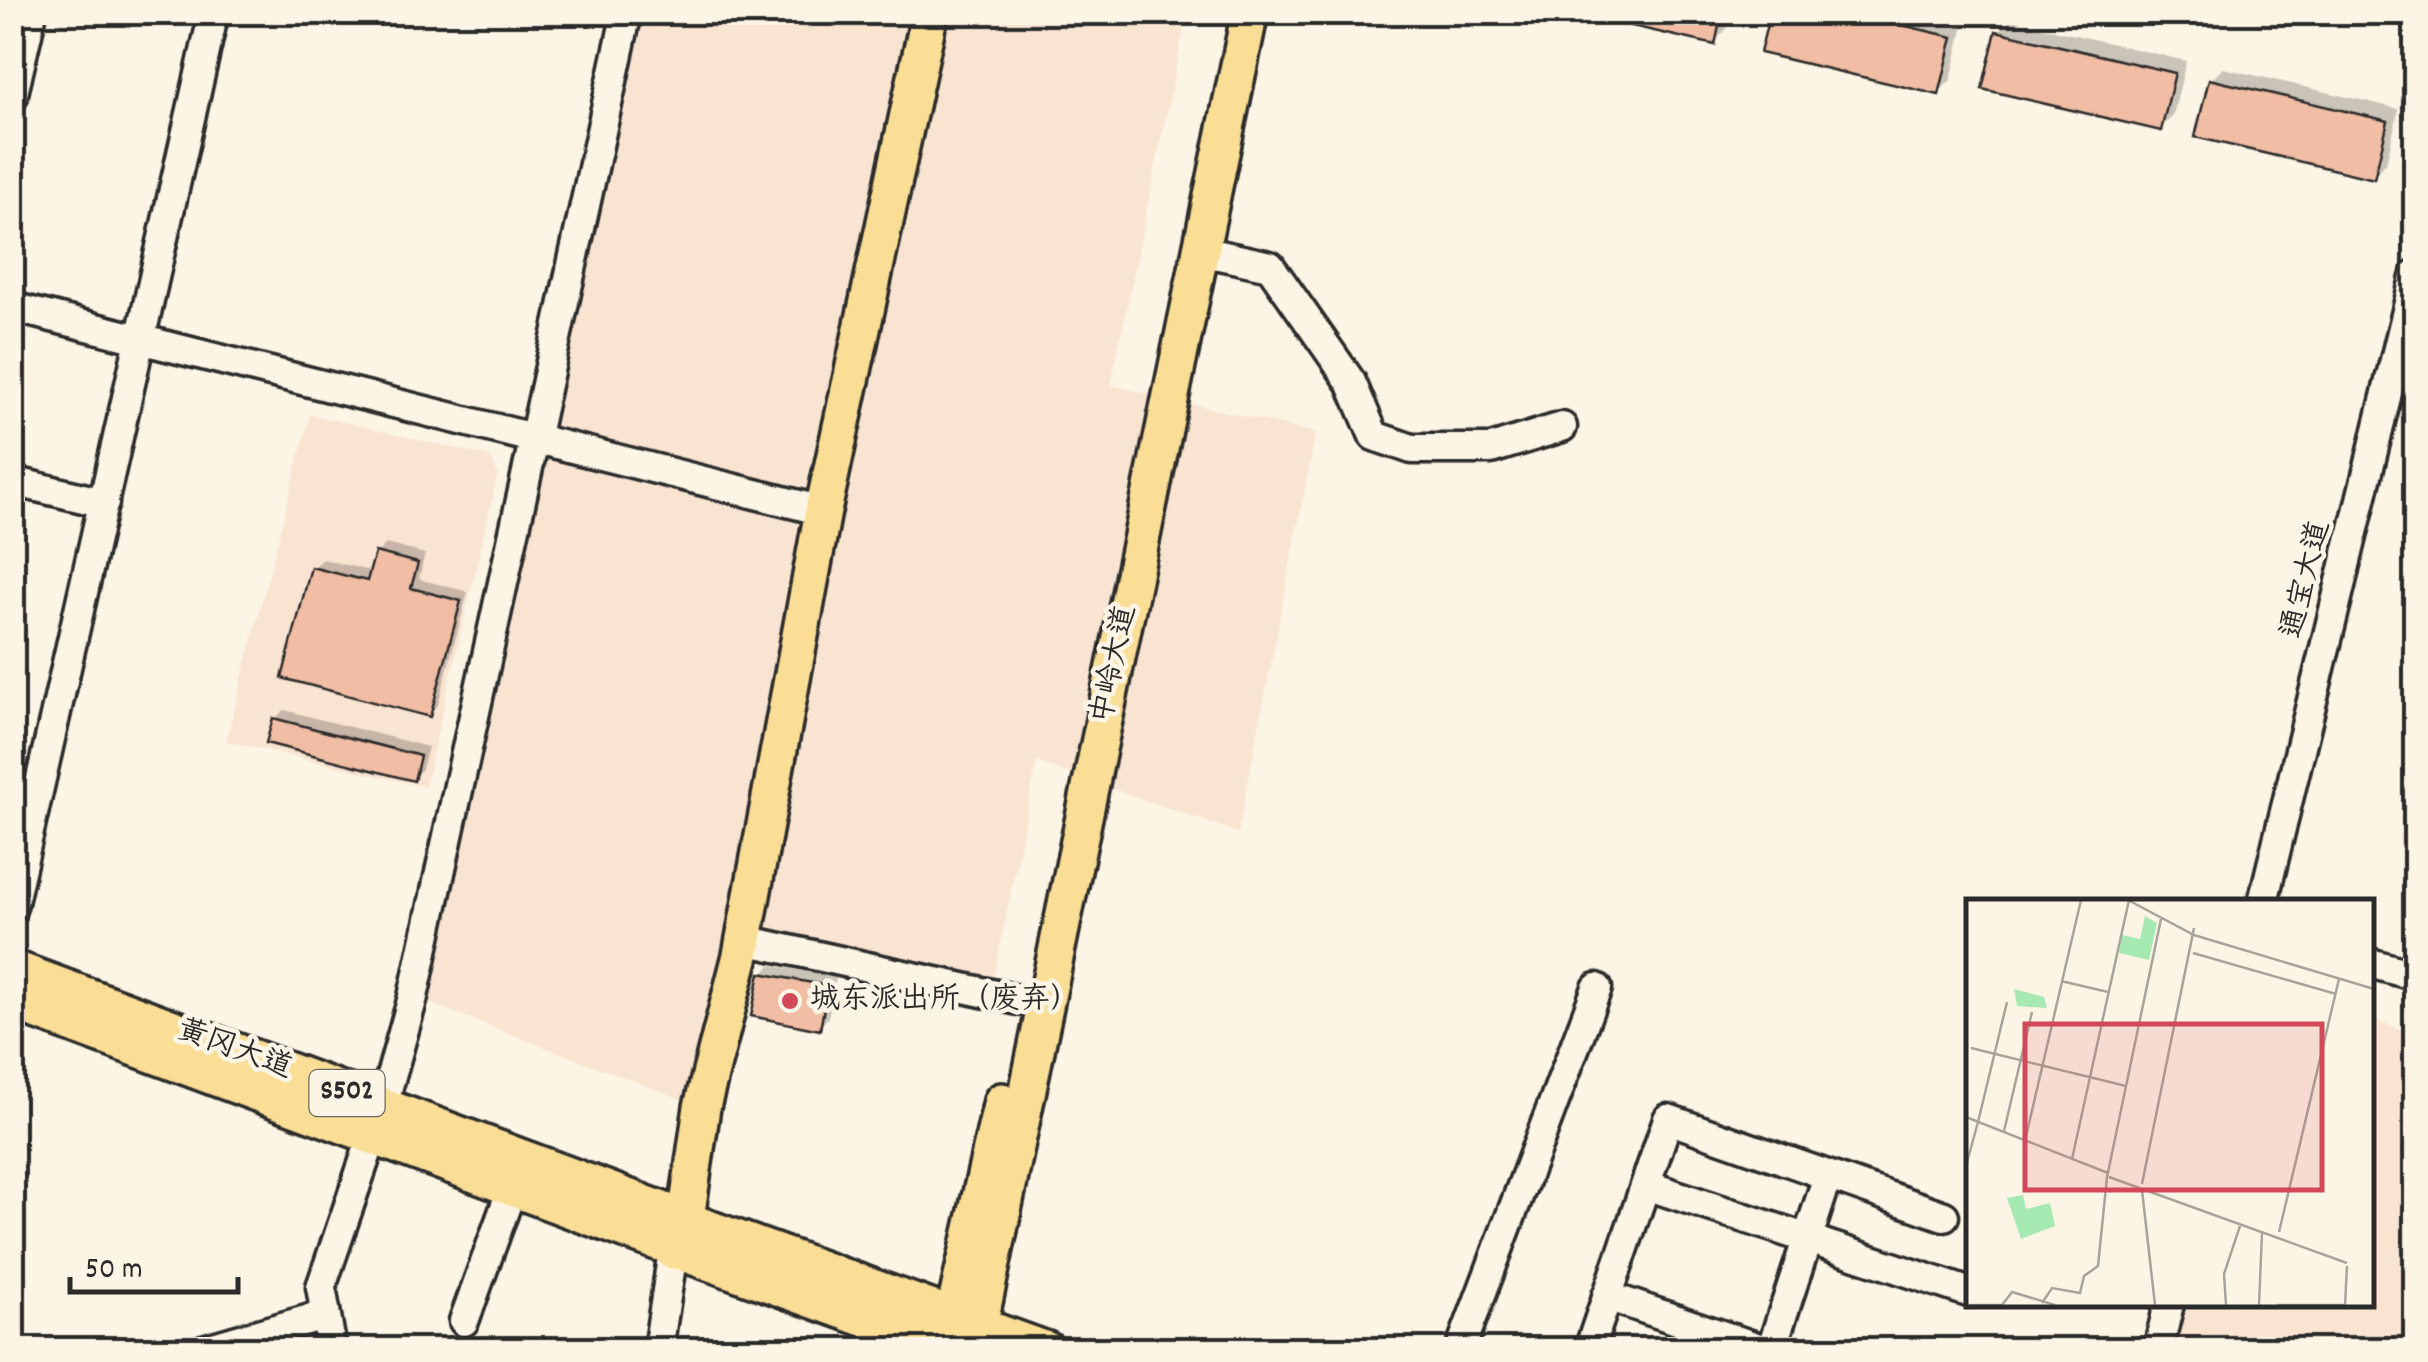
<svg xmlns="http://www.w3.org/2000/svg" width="2428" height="1362" font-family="Dekko,'LXGW WenKai TC',sans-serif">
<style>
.built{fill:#f9e4d2}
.shadow{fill:#0003}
.building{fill:#f1bda4;stroke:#2b2b2b;stroke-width:2.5}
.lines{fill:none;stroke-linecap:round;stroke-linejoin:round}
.minor-casing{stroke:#2b2b2b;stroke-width:35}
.major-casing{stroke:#2b2b2b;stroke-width:42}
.minor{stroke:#fcf5e5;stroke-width:28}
.major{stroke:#fbde96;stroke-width:35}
.poi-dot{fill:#d1495b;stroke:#fcf5e5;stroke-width:4}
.labels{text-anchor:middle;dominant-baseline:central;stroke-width:9;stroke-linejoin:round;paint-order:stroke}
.shield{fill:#fcf5e5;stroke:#6a6863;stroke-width:2.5}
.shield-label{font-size:28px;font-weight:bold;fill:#2b2b2b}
.street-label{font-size:30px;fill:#2b2b2b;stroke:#fcf5e5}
.poi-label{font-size:30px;fill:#2b2b2b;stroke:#fcf5e5;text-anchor:start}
.inset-road{fill:none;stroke:#a8a49b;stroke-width:2.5}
.view{fill:#d1495b;fill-opacity:0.15;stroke:#d1495b;stroke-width:5}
.inset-edge{fill:none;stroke:#2b2b2b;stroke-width:5}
</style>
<rect width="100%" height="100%" fill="#fcf5e5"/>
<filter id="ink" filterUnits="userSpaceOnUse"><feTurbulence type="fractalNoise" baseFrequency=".01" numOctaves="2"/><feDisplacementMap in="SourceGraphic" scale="20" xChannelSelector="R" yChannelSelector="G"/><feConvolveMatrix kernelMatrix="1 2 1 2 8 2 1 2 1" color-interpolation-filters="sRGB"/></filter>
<g filter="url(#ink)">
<g class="built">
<polygon points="626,13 1187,13 1111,385 1316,433 1238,833 1037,762 988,1006 741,955 702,1107 413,997"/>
<polygon points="310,414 491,457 498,474 425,787 226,741"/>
<polygon points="2371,1018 2415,1035 2415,1349 2175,1349 2186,1305 2370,1304"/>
</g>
<g class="shadow">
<polygon points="1586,12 1730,12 1726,30 1714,42"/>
<polygon points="1772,12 1909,12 1964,25 1951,80 1938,92"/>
<polygon points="2011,20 2186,61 2173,116 2161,128 1998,32"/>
<polygon points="2223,68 2399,109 2386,163 2373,176 2211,80"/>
<polygon points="386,544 425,554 419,579 468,592 438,705 429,714 313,568 323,559 370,571 377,553"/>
<polygon points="284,710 428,747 422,769 413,778 275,719"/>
<polygon points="771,965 836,978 828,1018 819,1027 762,974"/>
</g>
<g class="building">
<polygon points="1607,12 1722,12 1715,45 1606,20"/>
<polygon points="1770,12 1846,12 1953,37 1939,95 1760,53"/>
<polygon points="1996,31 2175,73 2161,131 1982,89"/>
<polygon points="2209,79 2388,121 2374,179 2195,137"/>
<polygon points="375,552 418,563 411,588 461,601 430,717 282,678 311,567 367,581"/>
<polygon points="273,718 420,756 414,781 266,743"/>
<polygon points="760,973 828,986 820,1030 751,1016"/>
</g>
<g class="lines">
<defs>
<g id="minor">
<polyline points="12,98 32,12"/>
<polyline points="1201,251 1270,266 1351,382 1374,436 1412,449 1491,449 1562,427"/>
<polyline points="12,307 823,511"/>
<polyline points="12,481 104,503"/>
<polyline points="2263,902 2416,274"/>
<polyline points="12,907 214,12"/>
<polyline points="744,940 1046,1006"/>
<polyline points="2370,963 2416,976"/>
<polyline points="384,1101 413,997 627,12"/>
<polyline points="1646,1185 1968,1292"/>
<polyline points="1607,1296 1765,1350"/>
<polyline points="464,1321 510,1194"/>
<polyline points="203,1350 324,1315"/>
<polyline points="332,1350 321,1287 371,1141"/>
<polyline points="658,1350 673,1251"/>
<polyline points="1460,1350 1597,988"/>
<polyline points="1589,1350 1668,1119 1944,1216"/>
<polyline points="1771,1350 1828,1176"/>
<polyline points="2158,1350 2169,1304"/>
</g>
<g id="major">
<polyline points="12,968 681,1217"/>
<polyline points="12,1002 660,1243"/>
<polyline points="694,1223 1047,1350"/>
<polyline points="673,1251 687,1212 702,1107 741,955 823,511 930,12"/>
<polyline points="686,1254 952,1350"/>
<polyline points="955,1308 1002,1101"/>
<polyline points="981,1317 1250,12"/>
</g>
</defs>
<use href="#minor" class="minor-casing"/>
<use href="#major" class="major-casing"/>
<use href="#minor" class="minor"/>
<use href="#major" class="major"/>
</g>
</g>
<circle class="poi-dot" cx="790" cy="1001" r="10"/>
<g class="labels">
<rect class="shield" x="309.5" y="1070" width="75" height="46" rx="8"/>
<g class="shield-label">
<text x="347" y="1093">S502</text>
</g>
<g class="street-label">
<text transform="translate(2308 580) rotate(-76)">通宝大道</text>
<text transform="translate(1116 665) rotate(-78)">中岭大道</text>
<text transform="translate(234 1051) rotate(20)">黄冈大道</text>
</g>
<g class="poi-label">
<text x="810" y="1001">城东派出所（废弃）</text>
</g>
</g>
<g transform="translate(1966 899)">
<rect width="408" height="408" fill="#fcf5e5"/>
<path d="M179,17L191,24L183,61L153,54L156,36L174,40ZM48,90L78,98L81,109L51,107ZM57,296L60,310L84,304L89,327L55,340L41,299Z" fill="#a7e9b3"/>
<path class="inset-road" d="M162,1L228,36L408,90M227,54L370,95M95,82L142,93M5,149L160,187M0,218L142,274M12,223L41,103M38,232L66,113M58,246L115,1M106,260L163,1M0,267L12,223M141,278L195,20M143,278L381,364M176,285L228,29M176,291L189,406M313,333L373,80M76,404L86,389L114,394L118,377L132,367L141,278M3,406H36L46,393L89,406M260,406L258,375L274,327M293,406L296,334M311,406H379M379,406L381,367"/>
<path class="view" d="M59,125H356V291H59Z"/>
<rect width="408" height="408" class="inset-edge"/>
</g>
<rect width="2428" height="1362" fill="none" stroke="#fcf5e5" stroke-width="50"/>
<rect x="25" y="25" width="2378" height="1312" fill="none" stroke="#2b2b2b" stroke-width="4" filter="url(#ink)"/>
<path d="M70 1277v15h168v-15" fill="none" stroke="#2b2b2b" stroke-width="5"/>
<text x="85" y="1277" font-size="30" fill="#2b2b2b" stroke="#fcf5e5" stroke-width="8" paint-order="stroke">50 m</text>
</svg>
